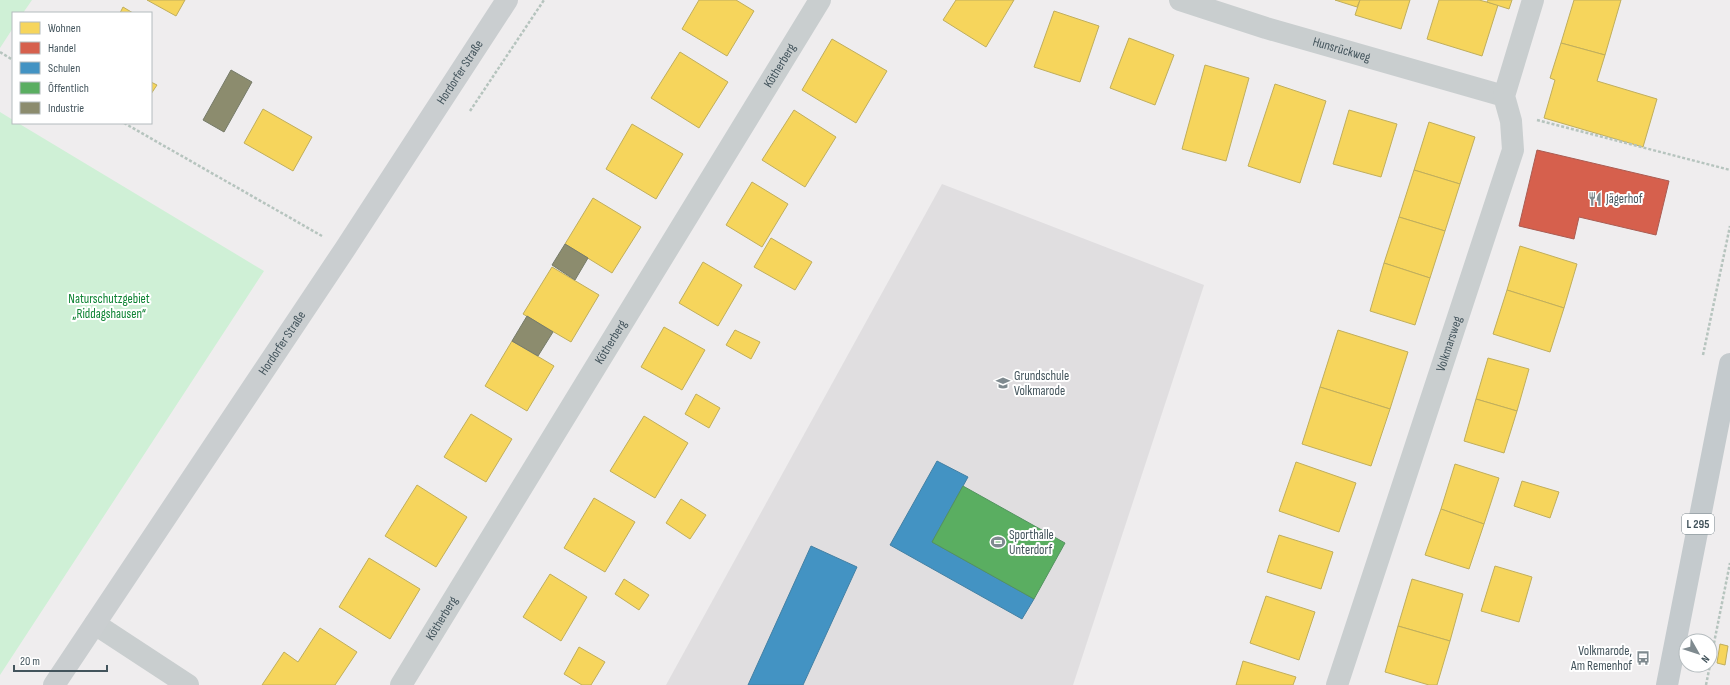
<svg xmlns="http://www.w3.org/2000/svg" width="1730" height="685" font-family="'Sofia Sans Condensed',sans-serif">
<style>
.education{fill:#e0dee0}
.green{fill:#cff0d6}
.homes{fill:#f6d55c;stroke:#c0ae5c}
.shops{fill:#d6604d;stroke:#aa5c52}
.schools{fill:#4393c3;stroke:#4380a4}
.public{fill:#5aae61;stroke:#539360}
.industry{fill:#8c8c6e;stroke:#767b69}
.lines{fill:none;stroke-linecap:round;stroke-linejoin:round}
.path{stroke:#b6c4be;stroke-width:2.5;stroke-dasharray:3 2;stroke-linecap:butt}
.minor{stroke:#c9cecf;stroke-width:22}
.secondary{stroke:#caced0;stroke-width:22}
.primary{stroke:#c4cacd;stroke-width:22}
.labels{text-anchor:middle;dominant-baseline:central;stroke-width:4;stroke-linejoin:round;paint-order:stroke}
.shield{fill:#fff;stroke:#7b878d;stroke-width:1}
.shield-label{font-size:12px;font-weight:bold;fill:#43545c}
.street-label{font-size:13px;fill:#43545c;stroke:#fff}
.poi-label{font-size:13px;fill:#43545c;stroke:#fff;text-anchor:start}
.park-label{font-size:13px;fill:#0e8333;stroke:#fff}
</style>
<rect width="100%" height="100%" fill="#efedee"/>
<polygon class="education" points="942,184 1204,285 1073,685 666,685"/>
<g class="green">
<polygon points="0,0 32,0 23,13 13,13 13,28 0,48"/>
<polygon points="0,112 13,120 13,123 18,123 264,271 0,675"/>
</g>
<g class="homes">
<polygon points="147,0 185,0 176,16"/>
<polygon points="699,0 736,0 754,11 727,56 682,29"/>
<polygon points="956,0 1014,0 986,47 943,20"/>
<polygon points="1335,0 1360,0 1357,7"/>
<polygon points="1360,0 1410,0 1401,29 1355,15"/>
<polygon points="1439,0 1479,0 1498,5 1482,56 1427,39"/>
<polygon points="1488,0 1512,0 1509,9 1487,2"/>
<polygon points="1574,0 1621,0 1605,55 1561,43"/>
<polygon points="123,7 133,13 120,13"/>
<polygon points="1054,11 1099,26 1080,82 1034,67"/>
<polygon points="1129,38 1174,55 1155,105 1110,88"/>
<polygon points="832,39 887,71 856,123 802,90"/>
<polygon points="1561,43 1605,55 1597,81 1657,99 1643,147 1544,118 1555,80 1550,78"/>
<polygon points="680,52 728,82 699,128 651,98"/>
<polygon points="1205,65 1249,78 1226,161 1182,149"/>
<polygon points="151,82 157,85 151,94"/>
<polygon points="1275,84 1326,101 1300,183 1248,166"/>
<polygon points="263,109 312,137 293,171 244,143"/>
<polygon points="794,110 836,137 805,187 762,160"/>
<polygon points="1349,110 1397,124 1381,177 1333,164"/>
<polygon points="1429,122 1475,137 1460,184 1414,170"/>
<polygon points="632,124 683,154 656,199 606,169"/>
<polygon points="1414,170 1460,184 1445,231 1399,217"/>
<polygon points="752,182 788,204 762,247 726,225"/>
<polygon points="593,198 641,227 612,273 565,244"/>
<polygon points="1399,217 1445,231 1430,278 1384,263"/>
<polygon points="771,238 812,262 795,290 754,267"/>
<polygon points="1520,246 1577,264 1564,308 1507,290"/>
<polygon points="703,262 742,285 718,326 679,303"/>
<polygon points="1384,263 1430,278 1415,325 1370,311"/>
<polygon points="552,267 599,295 571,342 523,314"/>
<polygon points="1507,290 1564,308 1550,352 1493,334"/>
<polygon points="664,327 705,350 682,390 641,367"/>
<polygon points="735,330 760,342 751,359 726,345"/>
<polygon points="1338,330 1408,352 1390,409 1320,387"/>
<polygon points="512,341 554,366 527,411 485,386"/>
<polygon points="1488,358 1529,369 1517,411 1476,399"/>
<polygon points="1320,387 1390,409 1371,466 1302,444"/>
<polygon points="696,394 720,408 709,428 685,414"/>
<polygon points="1476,399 1517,411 1504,453 1464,441"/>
<polygon points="471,414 512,439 486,482 444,457"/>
<polygon points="644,416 688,443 655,498 610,471"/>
<polygon points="1296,462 1356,483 1339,532 1279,511"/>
<polygon points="1455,464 1499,478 1484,524 1441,509"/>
<polygon points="1522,481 1559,492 1550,518 1514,506"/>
<polygon points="417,485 467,517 436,567 385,536"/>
<polygon points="594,498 635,522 605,572 564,548"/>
<polygon points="681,499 706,515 690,539 666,523"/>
<polygon points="1441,509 1484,524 1469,569 1425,555"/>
<polygon points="1279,535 1333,552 1321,589 1267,572"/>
<polygon points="369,558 420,589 390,639 339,607"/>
<polygon points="1495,566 1532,577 1519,622 1481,611"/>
<polygon points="550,574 587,597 561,641 523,617"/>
<polygon points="624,579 649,595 639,610 615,594"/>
<polygon points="1412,579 1463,594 1450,641 1398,626"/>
<polygon points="1266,596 1315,612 1299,660 1250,643"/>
<polygon points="1398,626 1450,641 1437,685 1429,685 1385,672"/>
<polygon points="320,628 357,652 335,685 262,685 284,652 298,662"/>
<polygon points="1720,644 1728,646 1725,665 1717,663"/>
<polygon points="579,647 605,662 591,685 582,685 564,674"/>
<polygon points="1243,661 1296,677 1293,685 1236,685"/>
</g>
<polygon class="shops" points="1537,150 1669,181 1656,235 1579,217 1574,239 1519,226"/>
<g class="schools">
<polygon points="937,461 968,477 932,542 1034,599 1022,619 890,545"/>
<polygon points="811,546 857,567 803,685 748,685"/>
</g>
<polygon class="public" points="963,486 1065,543 1034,599 932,542"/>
<g class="industry">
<polygon points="231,70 252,82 224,132 203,120"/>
<polygon points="565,244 588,258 575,280 552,265"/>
<polygon points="527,316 553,332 538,356 512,341"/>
</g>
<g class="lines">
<g class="path">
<polyline points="0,52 13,60"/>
<polyline points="470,111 544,0"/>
<polyline points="1537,120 1730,170"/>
<polyline points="124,123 322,236"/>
<polyline points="1703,355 1730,226"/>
<polyline points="1710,663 1730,563"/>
<polyline points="1706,685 1710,665"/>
</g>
<g class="minor">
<path id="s1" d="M1180,0L1266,28L1504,96"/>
<polyline points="95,624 188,685"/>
<path id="s2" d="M401,685L820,0"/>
<path id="s3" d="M1337,685L1513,150L1511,121L1504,96L1533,0"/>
</g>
<path class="secondary" id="s4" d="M54,685L345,249L507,0"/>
<polyline class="primary" points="1667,685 1730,364"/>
</g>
<defs>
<symbol id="restaurant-bare" viewBox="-9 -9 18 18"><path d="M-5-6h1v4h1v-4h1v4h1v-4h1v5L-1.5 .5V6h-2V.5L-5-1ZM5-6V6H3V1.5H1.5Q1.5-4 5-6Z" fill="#7f8a8f" stroke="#fff" stroke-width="2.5" paint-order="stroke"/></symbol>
<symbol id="school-bare" viewBox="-9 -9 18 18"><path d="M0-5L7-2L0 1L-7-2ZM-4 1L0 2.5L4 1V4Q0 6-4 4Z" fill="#7f8a8f" stroke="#fff" stroke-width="2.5" paint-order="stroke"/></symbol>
<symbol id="stadium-bare" viewBox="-9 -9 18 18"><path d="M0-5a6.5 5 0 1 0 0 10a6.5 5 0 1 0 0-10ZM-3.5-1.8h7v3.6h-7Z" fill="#7f8a8f" stroke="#fff" stroke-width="2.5" paint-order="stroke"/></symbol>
<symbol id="bus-bare" viewBox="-9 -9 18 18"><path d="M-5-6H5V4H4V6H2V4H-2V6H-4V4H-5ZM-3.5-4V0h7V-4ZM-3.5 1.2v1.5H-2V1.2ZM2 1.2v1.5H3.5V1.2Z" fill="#7f8a8f" stroke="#fff" stroke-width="2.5" paint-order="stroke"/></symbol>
</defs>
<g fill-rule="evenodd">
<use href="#restaurant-bare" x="1585" y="189" width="20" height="20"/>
<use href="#school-bare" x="993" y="373" width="20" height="20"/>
<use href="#stadium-bare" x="988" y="532" width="20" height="20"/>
<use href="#bus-bare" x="1633" y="648" width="20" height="20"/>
</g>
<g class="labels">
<rect class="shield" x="1682" y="514" width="32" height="20" rx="3"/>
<g class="shield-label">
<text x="1698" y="524">L 295</text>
</g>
<g class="street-label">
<text stroke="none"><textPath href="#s1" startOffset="169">Hunsrückweg</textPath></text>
<text stroke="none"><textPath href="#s2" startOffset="726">Kötherberg</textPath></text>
<text stroke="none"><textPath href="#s4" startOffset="735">Hordorfer Straße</textPath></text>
<text stroke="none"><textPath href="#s2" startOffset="402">Kötherberg</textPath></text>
<text stroke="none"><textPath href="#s4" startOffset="411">Hordorfer Straße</textPath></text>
<text stroke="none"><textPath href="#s3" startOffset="359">Volkmarsweg</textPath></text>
<text stroke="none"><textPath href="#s2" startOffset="78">Kötherberg</textPath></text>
</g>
<g class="poi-label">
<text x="1606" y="199">Jägerhof</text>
<text x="1014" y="376">Grundschule<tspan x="1014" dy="15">Volkmarode</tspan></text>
<text x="1009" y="535">Sporthalle<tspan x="1009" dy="15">Unterdorf</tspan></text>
<text x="1632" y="651" text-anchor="end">Volkmarode,<tspan x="1632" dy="15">Am Remenhof</tspan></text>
</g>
<g class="park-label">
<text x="109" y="299">Naturschutzgebiet<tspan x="109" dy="15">„Riddagshausen“</tspan></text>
</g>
</g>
<rect x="12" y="12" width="140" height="112" fill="#ffffff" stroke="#b4bbbe"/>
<rect x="20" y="22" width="20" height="12" fill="#f6d55c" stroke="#b4bbbe"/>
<text x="48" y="32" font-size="12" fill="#43545c">Wohnen</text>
<rect x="20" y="42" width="20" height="12" fill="#d6604d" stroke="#b4bbbe"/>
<text x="48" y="52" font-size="12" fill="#43545c">Handel</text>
<rect x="20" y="62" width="20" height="12" fill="#4393c3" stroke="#b4bbbe"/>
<text x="48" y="72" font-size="12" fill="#43545c">Schulen</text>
<rect x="20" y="82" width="20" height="12" fill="#5aae61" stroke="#b4bbbe"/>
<text x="48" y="92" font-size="12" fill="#43545c">Öffentlich</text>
<rect x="20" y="102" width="20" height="12" fill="#8c8c6e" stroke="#b4bbbe"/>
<text x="48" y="112" font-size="12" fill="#43545c">Industrie</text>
<g transform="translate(1698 653) rotate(129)"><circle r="19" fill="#ffffff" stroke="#b4bbbe"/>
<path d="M0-3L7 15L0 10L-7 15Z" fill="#7f8a8f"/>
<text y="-6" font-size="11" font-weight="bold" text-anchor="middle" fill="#43545c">N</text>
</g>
<path d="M14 665v6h93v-6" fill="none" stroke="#43545c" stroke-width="2"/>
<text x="20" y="665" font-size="12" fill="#43545c" stroke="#ffffff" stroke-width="3" paint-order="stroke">20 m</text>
</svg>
